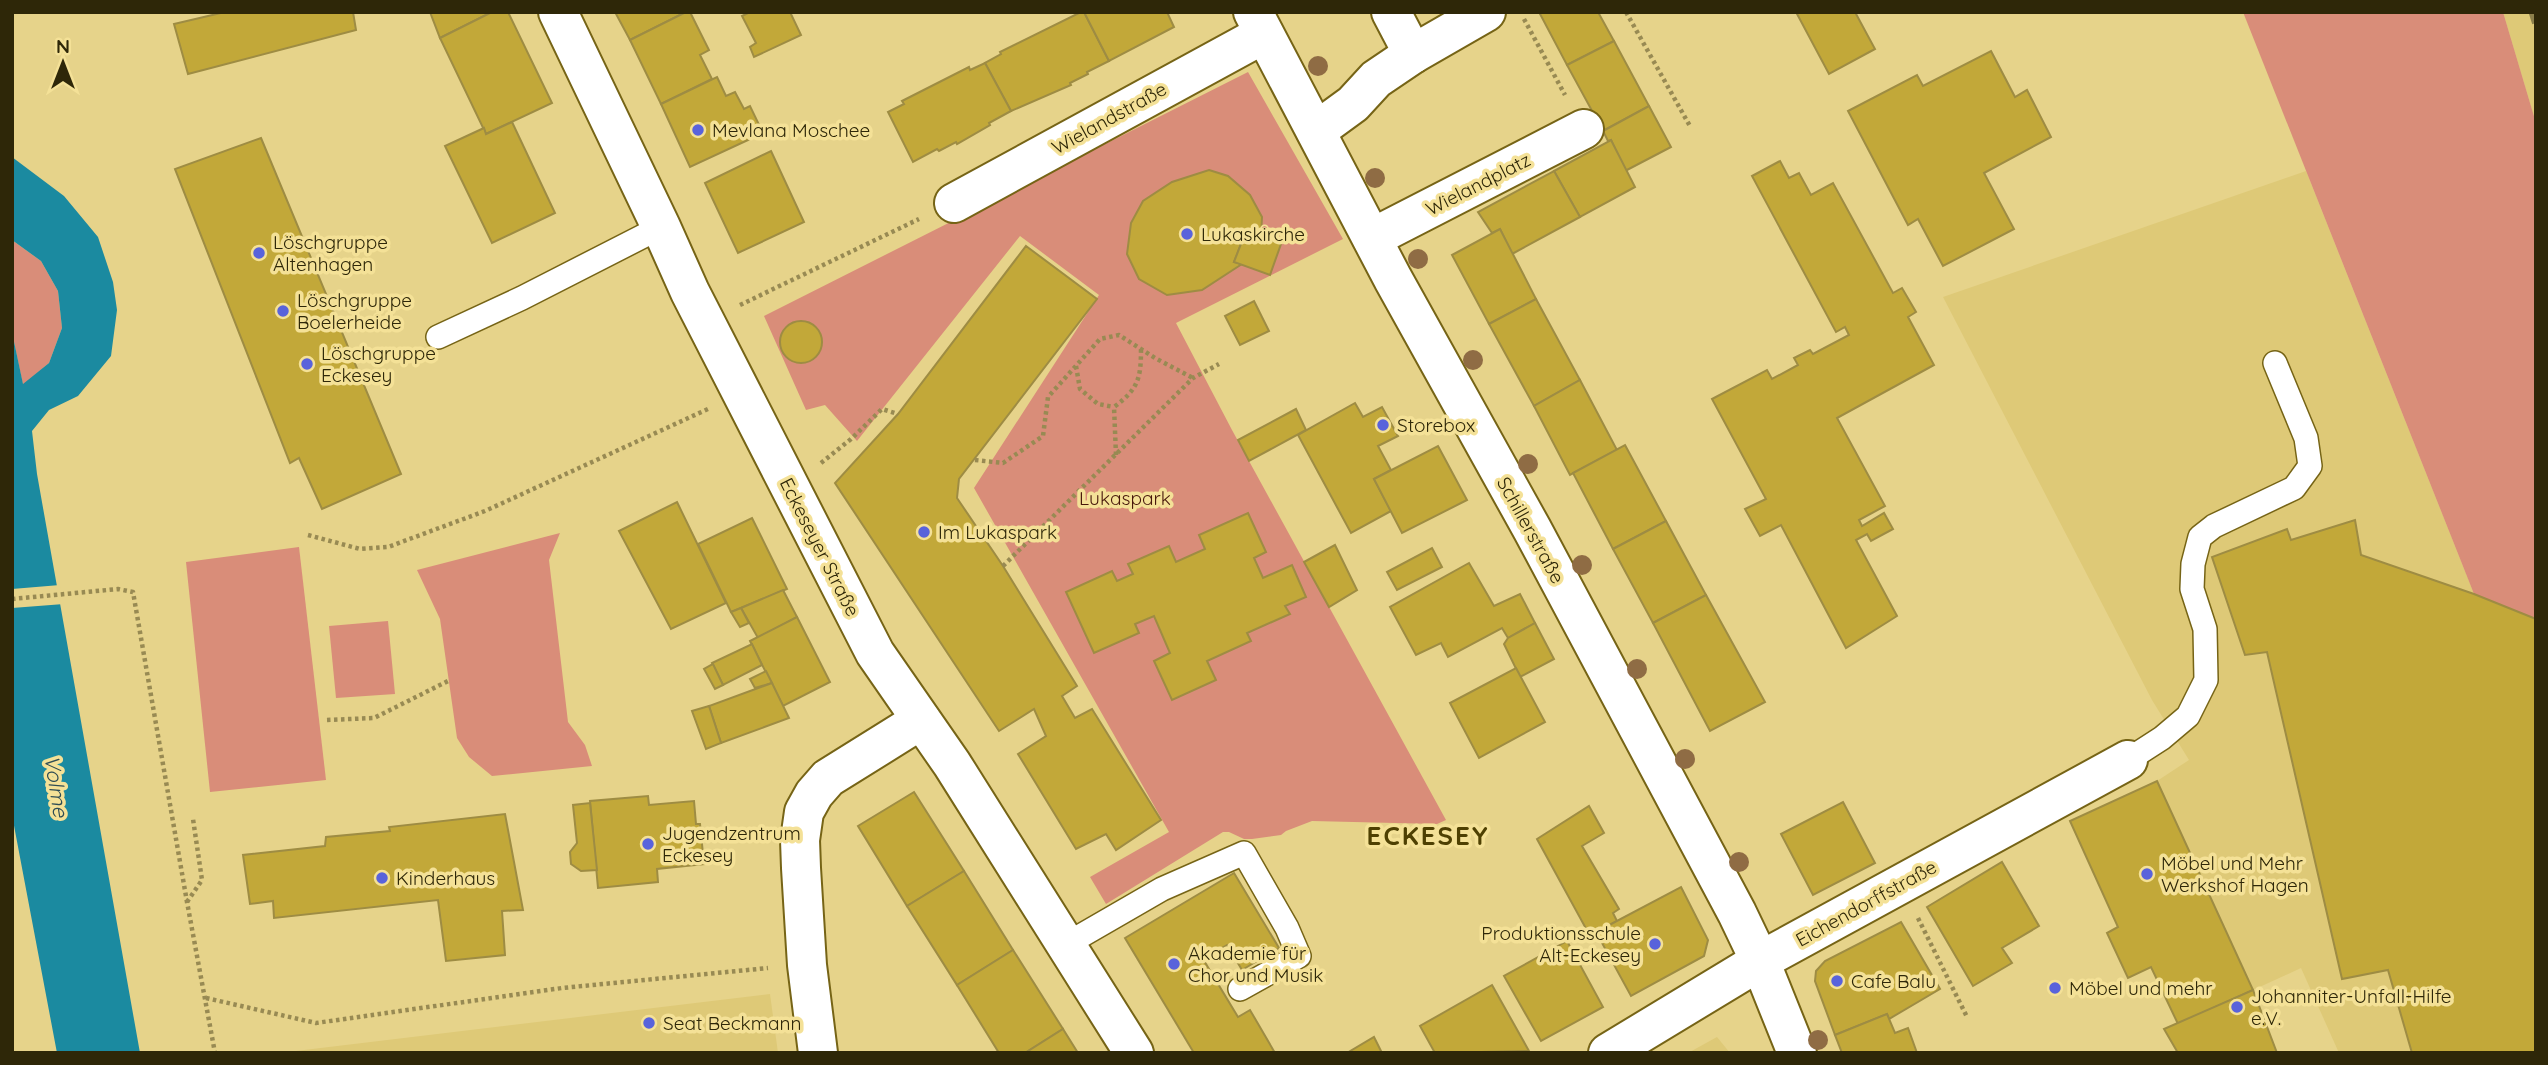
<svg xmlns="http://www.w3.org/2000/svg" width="2548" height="1065" font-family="Quicksand,sans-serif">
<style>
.built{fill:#dec977}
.green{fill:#d98d79}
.water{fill:#1b8aa0}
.pier{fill:#e6d38a}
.building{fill:#c2a839;stroke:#9e8c43;stroke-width:2}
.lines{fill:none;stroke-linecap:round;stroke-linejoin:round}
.service-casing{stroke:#766416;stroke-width:26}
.minor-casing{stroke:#766416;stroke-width:42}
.path{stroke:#988a53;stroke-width:4.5;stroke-dasharray:3.5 3.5;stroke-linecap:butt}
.service{stroke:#fff;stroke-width:23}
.minor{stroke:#fff;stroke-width:38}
.rail{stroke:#8d804b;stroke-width:5;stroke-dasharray:12 12;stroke-linecap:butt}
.tree{fill:#8f6c44}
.poi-dot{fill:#5963db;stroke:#f4e197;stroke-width:2.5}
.labels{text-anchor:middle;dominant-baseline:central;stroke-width:7;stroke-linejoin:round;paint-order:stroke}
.street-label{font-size:19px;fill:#2e2708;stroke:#f4e197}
.poi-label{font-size:19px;fill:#2e2708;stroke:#f4e197;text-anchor:start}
.park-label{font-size:19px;fill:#47170b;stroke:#f4e197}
.water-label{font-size:21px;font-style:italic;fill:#2e4c54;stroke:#f4e197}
.district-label{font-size:26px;font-weight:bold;letter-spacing:2px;fill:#4e4002;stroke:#f4e197}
</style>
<rect width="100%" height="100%" fill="#e6d38a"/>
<g class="built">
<polygon points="2503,12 2536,12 2536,123"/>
<polygon points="2306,171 2474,594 2536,1053 2339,1053 2301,968 2253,990 2157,781 2189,760 2152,700 1943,297"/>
<polygon points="770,994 778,1053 279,1053"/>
<polygon points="1717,1037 1730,1053 1688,1053"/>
</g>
<g class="green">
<polygon points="2243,12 2503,12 2536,123 2536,619 2474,594"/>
<polygon points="1248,72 1343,239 1176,323 1232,430 1446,820 1437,824 1312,821 1286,831 1281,835 1252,839 1244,839 1229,832 1223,832 1106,904 1090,877 1169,832 974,488 1099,295 1020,236 857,441 825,405 806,410 764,316"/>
<polygon points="12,240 41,261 58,291 62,328 49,363 23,385 12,332"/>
<polygon points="560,533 549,560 568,722 585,745 592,766 492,776 469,757 457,738 440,619 417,570"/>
<polygon points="299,547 326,780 210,792 186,562"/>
<polygon points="388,621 395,694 336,698 329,626"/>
</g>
<polygon class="water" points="12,157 64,196 98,237 113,282 117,310 111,356 78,396 49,410 32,431 37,474 140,1053 57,1053 12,815 12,332 23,384 49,363 62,328 58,291 41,261 12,240"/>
<polygon class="pier" points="60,585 64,604 12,608 12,589"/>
<g class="building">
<polygon points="225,12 353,12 356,30 188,74 174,24"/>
<polygon points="430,12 492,12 440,38"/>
<polygon points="492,12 508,12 552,103 486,134 440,38"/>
<polygon points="615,12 679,12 680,15 630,40"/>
<polygon points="686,12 690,12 709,50 700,55 712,79 661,104 630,40"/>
<polygon points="750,12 790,12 801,35 754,57 750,47 756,43 742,16"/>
<polygon points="1081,12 1084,12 1109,61 1087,72 1088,74 1070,83 1071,85 1011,111 985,63 1001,54 1000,52"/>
<polygon points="1084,12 1167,12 1174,27 1109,61"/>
<polygon points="1539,12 1598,12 1614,41 1567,65"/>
<polygon points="1796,12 1855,12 1875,49 1829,74"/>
<polygon points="1614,41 1649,106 1603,131 1567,65"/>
<polygon points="1991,51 2015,97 2027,90 2051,137 1984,173 2014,229 1943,266 1918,219 1908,225 1848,111 1917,75 1923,86"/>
<polygon points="985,63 1011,111 989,123 990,125 957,144 956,142 939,151 937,149 913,162 888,112 904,104 902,101 969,67 970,70"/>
<polygon points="717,77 726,96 735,92 744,109 750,106 763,133 690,167 661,104"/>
<polygon points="1649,106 1671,147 1625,171 1611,140 1608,141 1603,131"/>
<polygon points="512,122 555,213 492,243 445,146 484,128 486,134"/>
<polygon points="261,138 401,474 322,509 299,458 290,463 175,169"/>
<polygon points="1611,140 1635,187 1580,217 1554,171"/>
<polygon points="771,151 804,222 738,253 705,183"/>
<polygon points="1780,161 1789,178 1799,173 1811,195 1833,183 1893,293 1902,288 1916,312 1908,317 1934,365 1837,418 1885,506 1859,520 1862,526 1884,513 1893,529 1871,541 1867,534 1856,540 1897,616 1846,648 1781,525 1760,536 1745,509 1766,499 1712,399 1767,370 1772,379 1798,365 1794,358 1810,350 1813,354 1849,335 1845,327 1836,332 1752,176"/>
<polygon points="1209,170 1228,176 1250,195 1262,217 1261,236 1246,231 1234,262 1242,264 1202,290 1167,295 1139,279 1127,254 1131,223 1143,201 1172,182"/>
<polygon points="1554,171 1580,217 1512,254 1500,229 1492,233 1478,212"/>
<polygon points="1500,229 1536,299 1489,324 1452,255"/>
<polygon points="1246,231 1281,244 1270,275 1234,262"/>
<polygon points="1026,246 1097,299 959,479 957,498 1003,566 1077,686 1062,696 1075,718 1092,709 1161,820 1116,850 1106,834 1076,849 1018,754 1046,736 1034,709 999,731 835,483 898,414"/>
<polygon points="1536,299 1580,380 1534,406 1489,324"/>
<polygon points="1254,301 1269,331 1240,345 1225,316"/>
<circle cx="801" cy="342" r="21"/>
<polygon points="1580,380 1617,450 1570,475 1534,406"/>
<polygon points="1355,403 1363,417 1382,407 1398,436 1378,446 1391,470 1374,479 1391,511 1351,533 1298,435"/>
<polygon points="1296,409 1306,430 1249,461 1238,440"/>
<polygon points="1625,445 1666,521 1613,549 1573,473"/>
<polygon points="1438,446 1467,500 1402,533 1374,479"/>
<polygon points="677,502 726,603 671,629 619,531"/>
<polygon points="1248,513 1266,552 1254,558 1263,578 1292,565 1306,597 1285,606 1290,614 1247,633 1251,641 1207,661 1216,680 1172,700 1154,661 1170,653 1154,616 1135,624 1139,633 1094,653 1066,592 1112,571 1117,581 1133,574 1128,564 1169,546 1176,562 1205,549 1199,535"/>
<polygon points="752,518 787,589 731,612 698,544"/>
<polygon points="2355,520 2361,555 2474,594 2536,619 2536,1053 2412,1053 2388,970 2342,979 2267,652 2245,655 2212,557 2287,529 2291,540"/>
<polygon points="1666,521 1706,595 1653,623 1613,549"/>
<polygon points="1335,545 1357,590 1329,607 1304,562"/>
<polygon points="1432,548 1442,567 1397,590 1387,572"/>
<polygon points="1469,563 1494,606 1520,594 1535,623 1508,638 1502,628 1448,657 1441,643 1416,655 1390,607"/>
<polygon points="783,590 797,617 758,638 741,608"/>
<polygon points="1706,595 1765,702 1710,731 1653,623"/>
<polygon points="741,608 749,623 740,627 731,612"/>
<polygon points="797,617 830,682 783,706 750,641"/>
<polygon points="1535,623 1554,659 1520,677 1504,644 1508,638"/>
<polygon points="752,644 762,665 723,685 712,663"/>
<polygon points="713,664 723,685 715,689 704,669"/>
<polygon points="1516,668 1545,722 1479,758 1450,703"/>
<polygon points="766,671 772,683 755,688 750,679"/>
<polygon points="772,683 789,718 721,743 709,706"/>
<polygon points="709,706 721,743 706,749 692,711"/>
<polygon points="2157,781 2253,990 2178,1024 2151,967 2128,978 2107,933 2118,927 2070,821"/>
<polygon points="914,792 964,871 907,906 858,826"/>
<polygon points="648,796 649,805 694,801 696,824 700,824 704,864 657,869 658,882 598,888 590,801"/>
<polygon points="1843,802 1875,863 1813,895 1781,834"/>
<polygon points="590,803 597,870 581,871 571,864 570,852 577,843 573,805"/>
<polygon points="1589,806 1604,833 1582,846 1619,909 1613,913 1617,921 1590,936 1537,839"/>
<polygon points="505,814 523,910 502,911 505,955 446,961 438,900 274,918 273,901 250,904 243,855 325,846 326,837 390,831 389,827"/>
<polygon points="2002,862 2039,926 2002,948 2012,963 1973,986 1927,907"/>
<polygon points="964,871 1013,950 957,985 907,906"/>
<polygon points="1234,873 1279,948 1242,970 1227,945 1203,959 1238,1017 1250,1010 1275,1053 1194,1053 1125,938"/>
<polygon points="1681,887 1708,940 1704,956 1631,996 1596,932"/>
<polygon points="1901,922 1940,989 1889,1019 1887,1014 1835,1035 1815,981 1816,971 1825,961"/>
<polygon points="1567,941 1603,1007 1541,1041 1504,976"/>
<polygon points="1013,950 1063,1029 1025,1053 999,1053 957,985"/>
<polygon points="1492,985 1529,1051 1435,1053 1420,1026"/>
<polygon points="2253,990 2277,1053 2178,1053 2164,1029"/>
<polygon points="1887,1014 1895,1033 1908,1028 1917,1053 1842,1053 1835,1035"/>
<polygon points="1063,1029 1078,1053 1025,1053"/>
<polygon points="1374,1037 1382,1053 1347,1053"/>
</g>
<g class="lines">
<defs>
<g id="service">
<polyline points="438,337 522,298 661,227"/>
<polyline points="2128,760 2162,738 2188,716 2206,680 2205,629 2192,589 2193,564 2200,537 2214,526 2294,488 2310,466 2306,438 2275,363"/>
<polyline points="1065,945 1162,889 1244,853 1287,928 1299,956 1240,989"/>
</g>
<g id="minor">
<polyline points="558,12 661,227 690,292 875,653 952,764 1134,1053"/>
<polyline points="1253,12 1393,279 1532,529 1737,913 1760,961 1797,1053"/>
<polyline points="1391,12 1413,54 1486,12"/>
<polyline points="1316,131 1353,104 1376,79 1413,54"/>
<polyline points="954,203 1264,34"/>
<polyline points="1372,238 1584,129"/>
<polyline points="818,1053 807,965 801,868 800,840 804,812 814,794 828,778 921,720"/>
<polyline points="1608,1053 1760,961 2128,760"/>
</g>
</defs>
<use href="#service" class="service-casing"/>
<use href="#minor" class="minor-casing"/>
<g class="path">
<polyline points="1626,12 1691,128"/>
<polyline points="1524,19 1565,95"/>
<polyline points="740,305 919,219"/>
<polyline points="1076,366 1080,389 1098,404 1114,407"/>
<path d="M1116,455L1114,407C1138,389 1141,379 1141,349"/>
<polyline points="975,460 1003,463 1043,436 1048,397 1100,339 1119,335 1155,358 1193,378"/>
<polyline points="821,463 851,439 882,409 898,414"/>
<polyline points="308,535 360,549 388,547 485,511 708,409"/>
<polyline points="1003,566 1193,378 1219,364"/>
<polyline points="12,599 118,589 133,592 187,902 215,1053"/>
<polyline points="327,720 374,718 450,680"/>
<polyline points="187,902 202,880 193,819"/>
<polyline points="1918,918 1967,1017"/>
<polyline points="206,998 316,1023 562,988 768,968"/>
</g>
<use href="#service" class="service"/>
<use href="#minor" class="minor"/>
<polyline class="rail" points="2531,12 2536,28"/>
</g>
<g class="tree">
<circle cx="1318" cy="66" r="10"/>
<circle cx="1375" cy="178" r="10"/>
<circle cx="1418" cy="259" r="10"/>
<circle cx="1473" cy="360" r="10"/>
<circle cx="1528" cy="464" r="10"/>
<circle cx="1582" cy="565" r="10"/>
<circle cx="1637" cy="669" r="10"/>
<circle cx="1685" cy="759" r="10"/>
<circle cx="1739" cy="862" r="10"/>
<circle cx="1818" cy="1040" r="10"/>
</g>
<g class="poi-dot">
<circle cx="698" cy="130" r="7"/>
<circle cx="1187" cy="234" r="7"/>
<circle cx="259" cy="253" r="7"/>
<circle cx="283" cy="311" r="7"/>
<circle cx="307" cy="364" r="7"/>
<circle cx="1383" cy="425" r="7"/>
<circle cx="924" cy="532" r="7"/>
<circle cx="648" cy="844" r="7"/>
<circle cx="2147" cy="874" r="7"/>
<circle cx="382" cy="878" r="7"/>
<circle cx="1655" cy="944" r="7"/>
<circle cx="1174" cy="964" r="7"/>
<circle cx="1837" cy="981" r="7"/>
<circle cx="2055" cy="988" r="7"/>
<circle cx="2237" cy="1007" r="7"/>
<circle cx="649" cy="1023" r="7"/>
</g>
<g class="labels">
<g class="street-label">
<text transform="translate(1109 118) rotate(-29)">Wielandstraße</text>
<text transform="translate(1478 184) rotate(-27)">Wielandplatz</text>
<text transform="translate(1531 530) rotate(61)">Schillerstraße</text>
<text transform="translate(820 547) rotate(63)">Eckeseyer Straße</text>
<text transform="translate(1866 903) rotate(-29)">Eichendorffstraße</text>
</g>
<g class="poi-label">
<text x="712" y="130">Mevlana Moschee</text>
<text x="1201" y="234">Lukaskirche</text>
<text x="273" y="242">Löschgruppe<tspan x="273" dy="22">Altenhagen</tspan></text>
<text x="297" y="300">Löschgruppe<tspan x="297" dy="22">Boelerheide</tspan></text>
<text x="321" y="353">Löschgruppe<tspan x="321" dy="22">Eckesey</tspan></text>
<text x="1397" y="425">Storebox</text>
<text x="938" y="532">Im Lukaspark</text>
<text x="662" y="833">Jugendzentrum<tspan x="662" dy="22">Eckesey</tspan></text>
<text x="2161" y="863">Möbel und Mehr<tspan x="2161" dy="22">Werkshof Hagen</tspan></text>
<text x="396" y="878">Kinderhaus</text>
<text x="1641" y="933" text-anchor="end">Produktionsschule<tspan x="1641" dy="22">Alt-Eckesey</tspan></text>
<text x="1188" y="953">Akademie für<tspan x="1188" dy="22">Chor und Musik</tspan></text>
<text x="1851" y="981">Cafe Balu</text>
<text x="2069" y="988">Möbel und mehr</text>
<text x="2251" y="996">Johanniter-Unfall-Hilfe<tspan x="2251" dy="22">e.V.</tspan></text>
<text x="663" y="1023">Seat Beckmann</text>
</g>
<g class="park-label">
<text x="1125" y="498">Lukaspark</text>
</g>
<g class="water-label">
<text transform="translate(57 786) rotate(81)">Volme</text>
</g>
<g class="district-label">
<text x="1428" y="835">ECKESEY</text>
</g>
</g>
<rect width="2548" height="1065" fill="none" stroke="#2e2708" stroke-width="28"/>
<g transform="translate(63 63)" stroke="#f4e197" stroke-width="5" paint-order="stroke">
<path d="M0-5L12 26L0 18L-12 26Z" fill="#2e2708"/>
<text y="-10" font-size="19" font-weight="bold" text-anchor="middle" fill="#2e2708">N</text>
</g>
</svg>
